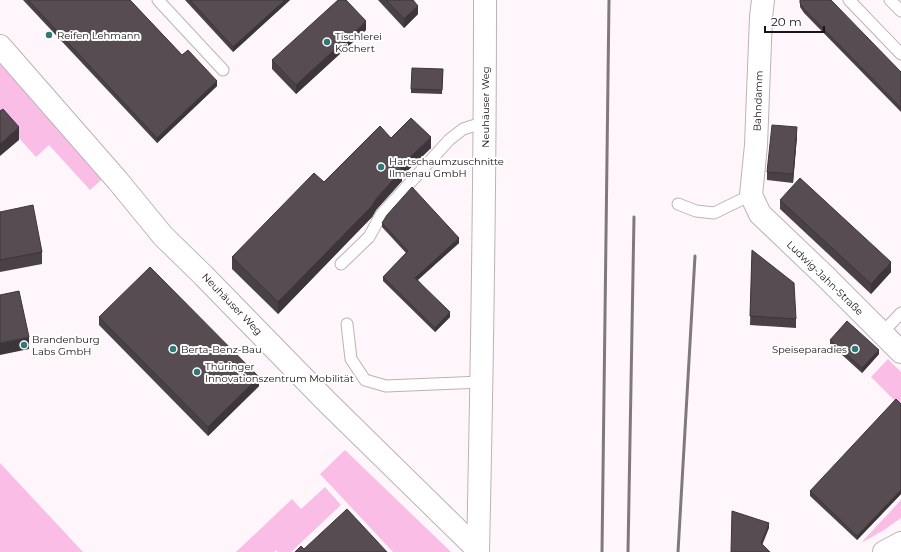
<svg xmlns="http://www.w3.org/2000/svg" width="901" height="552" font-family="Montserrat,sans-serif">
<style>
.green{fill:#fabee6}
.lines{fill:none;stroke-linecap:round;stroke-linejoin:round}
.service-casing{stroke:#bdb1b8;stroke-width:13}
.minor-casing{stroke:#bdb1b8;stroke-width:24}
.service{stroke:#fff;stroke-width:11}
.minor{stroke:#fff;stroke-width:22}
.rail{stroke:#7f797d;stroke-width:3}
.wall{fill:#4a4147}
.shaded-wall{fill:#3c3539}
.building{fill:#564c52;stroke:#3c3539}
.poi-dot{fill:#307974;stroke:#fff;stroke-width:1.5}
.labels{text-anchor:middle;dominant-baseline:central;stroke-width:4;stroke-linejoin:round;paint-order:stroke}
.poi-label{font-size:10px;fill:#191417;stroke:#fff;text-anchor:start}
.street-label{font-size:10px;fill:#191417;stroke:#fff}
</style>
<rect width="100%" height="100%" fill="#fef6fb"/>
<g class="green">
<polygon points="0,56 109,173 90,190 49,145 36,157 0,117"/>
<polygon points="888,359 901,372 901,407 871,377"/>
<polygon points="345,450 451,552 393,552 320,474"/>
<polygon points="0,463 83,552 0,552"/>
<polygon points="325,487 341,505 291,552 277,552 276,550 274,552 236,552 292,499 301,509"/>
<polygon points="901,500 901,518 884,530 861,543"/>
</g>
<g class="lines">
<defs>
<g id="service">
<polyline points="158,0 223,70"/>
<polyline points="849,0 901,54"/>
<polyline points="890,0 901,11"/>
<polyline points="678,204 696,211 714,213 751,195"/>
<polyline points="341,264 369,237 381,215 449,140 463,129 485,122"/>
<polyline points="347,324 351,359 365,380 386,386 482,382"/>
<polyline points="882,333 901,313"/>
</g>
<g id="minor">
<polyline points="763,0 761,17 756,145 751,195 760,214 826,277 901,352"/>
<polyline points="0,46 118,181 163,236 203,275 326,401 478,550"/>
<path d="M478,552C482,368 485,184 485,0"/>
<polyline points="884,552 901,543"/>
</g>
</defs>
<use href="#service" class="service-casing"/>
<use href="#minor" class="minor-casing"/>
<use href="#service" class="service"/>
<use href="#minor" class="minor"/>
<g class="rail">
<polyline points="602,552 609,0"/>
<polyline points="628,552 634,217"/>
<polyline points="678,552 695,256"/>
</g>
</g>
<g class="wall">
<polygon points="23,0 130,0 182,55 217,86 157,143"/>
<polygon points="185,0 290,0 233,52"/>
<polygon points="378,0 413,0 418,14 404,28"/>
<polygon points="800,0 901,72 901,112 804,13 800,7"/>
<polygon points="366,30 296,94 272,69 272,60"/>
<polygon points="443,69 442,94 411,93 411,89"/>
<polygon points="797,136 793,183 767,180 767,172"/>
<polygon points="391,138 431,148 402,176 402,181 376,210 372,217 278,314 232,269 232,257 324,182"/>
<polygon points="780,200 891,272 871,294 780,209"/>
<polygon points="0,212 42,252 42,264 0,272"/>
<polygon points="382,223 459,243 418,280 450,317 435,332 383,281 383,277 406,253 382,227"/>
<polygon points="752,250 796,319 796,328 750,325"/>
<polygon points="99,317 259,386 208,436 99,325"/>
<polygon points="830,340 879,354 862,373 830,344"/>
<polygon points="901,404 901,494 857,540 810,496 810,491"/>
</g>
<g class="shaded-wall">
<polygon points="285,0 290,0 233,52 233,47"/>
<polygon points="418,6 418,14 404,28 404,19"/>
<polygon points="366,21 366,30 296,94 296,85"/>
<polygon points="217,81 217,86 157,143 157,138"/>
<polygon points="19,127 19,140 0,156 0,144"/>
<polygon points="797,127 797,136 793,183 793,174"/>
<polygon points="431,137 431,148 402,176 402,181 376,210 372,217 278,314 278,302 376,199 400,167"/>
<polygon points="459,238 459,243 415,282 415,278"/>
<polygon points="891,262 891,272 871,294 871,284"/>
<polygon points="450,312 450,317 435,332 435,328"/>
<polygon points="29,337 29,349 0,355 0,343"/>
<polygon points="879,350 879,354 862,373 862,368"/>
<polygon points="259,377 259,386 208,436 208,427"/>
<polygon points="901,490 901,494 857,540 857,536"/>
<polygon points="769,523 769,528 761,548 761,543"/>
</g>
<g class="building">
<polygon points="28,0 130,0 182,55 188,50 217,81 157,138"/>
<polygon points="190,0 285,0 233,47"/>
<polygon points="338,0 346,0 366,21 296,85 272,60"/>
<polygon points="386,0 413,0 418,6 404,19"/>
<polygon points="800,0 831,0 901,72 901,108 804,9 800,3"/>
<polygon points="412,68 443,69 442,90 411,89"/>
<polygon points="3,109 19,127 0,144 0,111"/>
<polygon points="411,118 431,137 400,167 402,170 376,199 372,206 278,302 232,257 314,173 324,182 380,126 391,138"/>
<polygon points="772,125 797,127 793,174 767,172"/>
<polygon points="800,178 891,262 871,284 780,200"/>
<polygon points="412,187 459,238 415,278 450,312 435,328 383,277 408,251 382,223 387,215"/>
<polygon points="33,205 42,252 0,260 0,212"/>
<polygon points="752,250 794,283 796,319 750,316"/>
<polygon points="150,267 259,377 208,427 99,317"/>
<polygon points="19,291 29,337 0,343 0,295"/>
<polygon points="847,321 879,350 862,368 830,340"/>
<polygon points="896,399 901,404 901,490 857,536 810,491"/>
<polygon points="347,509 387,552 295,552 301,546 304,549"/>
<polygon points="732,511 769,523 761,543 770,552 731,552"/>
</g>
<g class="poi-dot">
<circle cx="49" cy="35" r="4"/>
<circle cx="327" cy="42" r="4"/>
<circle cx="381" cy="167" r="4"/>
<circle cx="24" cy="345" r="4"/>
<circle cx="173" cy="349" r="4"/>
<circle cx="855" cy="349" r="4"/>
<circle cx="197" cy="372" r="4"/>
</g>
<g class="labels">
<g class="poi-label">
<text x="57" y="35">Reifen Lehmann</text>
<text x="335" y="36">Tischlerei<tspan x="335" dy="12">Köchert</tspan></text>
<text x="389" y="161">Hartschaumzuschnitte<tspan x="389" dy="12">Ilmenau GmbH</tspan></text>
<text x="32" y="339">Brandenburg<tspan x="32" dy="12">Labs GmbH</tspan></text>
<text x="181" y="349">Berta-Benz-Bau</text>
<text x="847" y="349" text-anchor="end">Speiseparadies</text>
<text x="205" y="366">Thüringer<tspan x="205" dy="12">Innovationszentrum Mobilität</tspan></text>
</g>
<g class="street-label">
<text transform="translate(758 101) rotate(-88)">Bahndamm</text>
<text transform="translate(485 107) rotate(-90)">Neuhäuser Weg</text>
<text transform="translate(825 278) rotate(44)">Ludwig-Jahn-Straße</text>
<text transform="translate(232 304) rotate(46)">Neuhäuser Weg</text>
</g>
</g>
<path d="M765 26v6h59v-6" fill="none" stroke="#191417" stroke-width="2"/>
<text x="771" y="26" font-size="12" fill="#191417" stroke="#ffffff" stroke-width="3" paint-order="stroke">20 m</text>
</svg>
